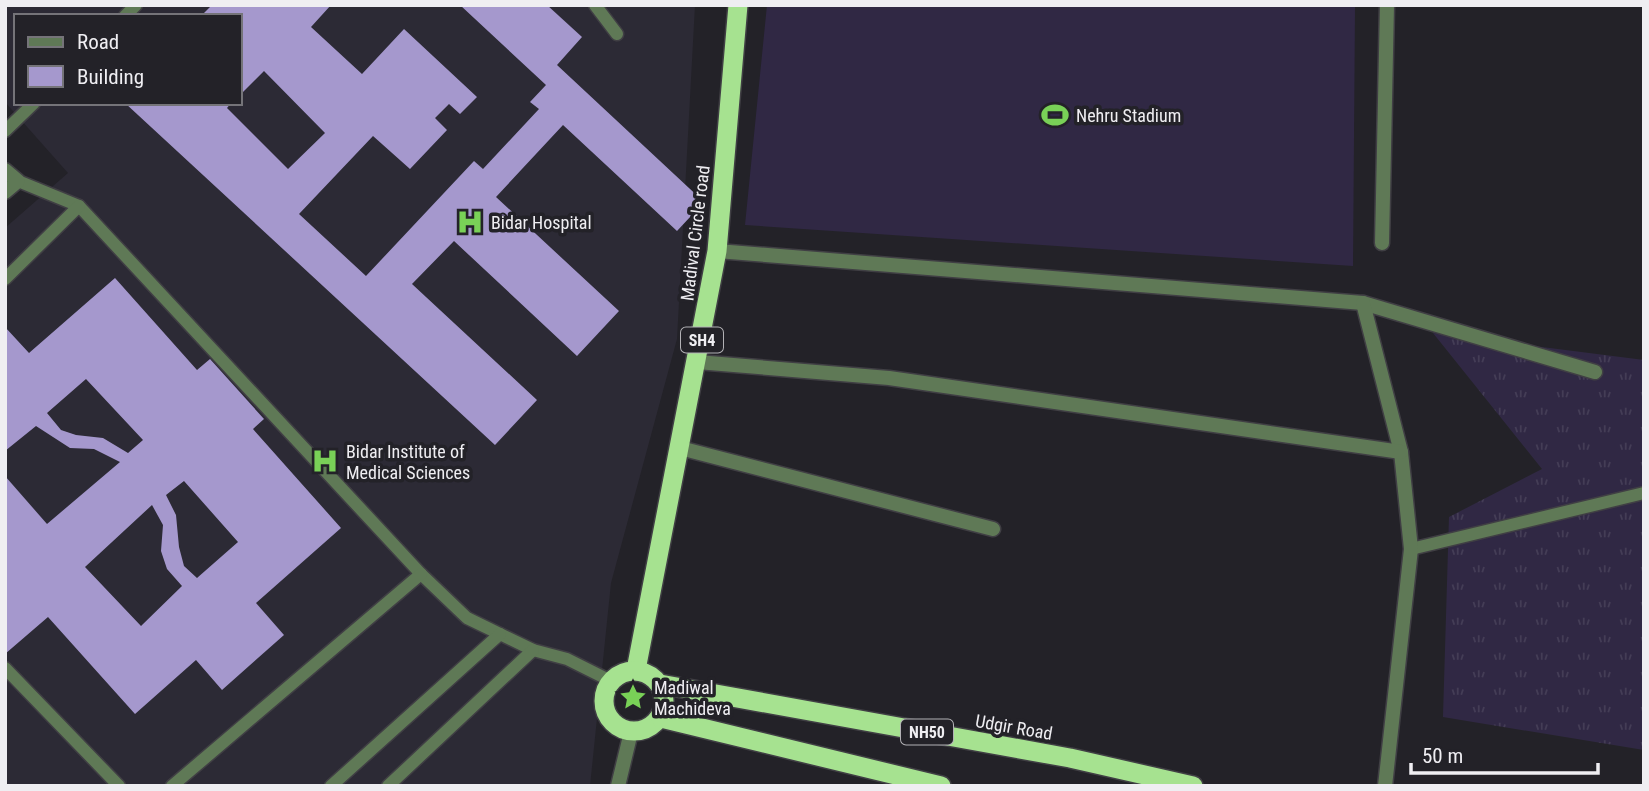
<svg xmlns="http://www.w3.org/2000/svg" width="1649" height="791" font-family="'Roboto Condensed',sans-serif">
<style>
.built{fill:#2c2a35;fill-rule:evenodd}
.grass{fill:url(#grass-tufts)}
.pitch{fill:#302844}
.building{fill:#a598cd;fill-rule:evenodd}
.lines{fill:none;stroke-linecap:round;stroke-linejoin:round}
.service-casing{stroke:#403f44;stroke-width:15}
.minor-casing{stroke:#403f44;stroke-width:17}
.tertiary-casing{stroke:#403f44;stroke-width:17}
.trunk-casing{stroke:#403f44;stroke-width:22}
.service{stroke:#5f7956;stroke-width:12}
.minor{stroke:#5f7956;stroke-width:14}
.tertiary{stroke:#5f7956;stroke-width:14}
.trunk{stroke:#a6e290;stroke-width:19}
.labels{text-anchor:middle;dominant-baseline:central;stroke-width:7;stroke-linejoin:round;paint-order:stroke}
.shield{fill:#232228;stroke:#b2b1b5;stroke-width:2}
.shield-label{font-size:16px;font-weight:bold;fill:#efeef2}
.poi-label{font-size:18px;fill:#efeef2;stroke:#232228;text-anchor:start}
.street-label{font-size:18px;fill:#efeef2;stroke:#232228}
</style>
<defs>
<pattern id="grass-tufts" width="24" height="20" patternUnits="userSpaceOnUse" patternTransform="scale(1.75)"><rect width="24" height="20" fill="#302844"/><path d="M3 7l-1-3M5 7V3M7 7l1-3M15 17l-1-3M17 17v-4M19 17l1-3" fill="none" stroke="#443d56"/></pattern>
</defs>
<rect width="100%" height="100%" fill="#232228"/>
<path class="built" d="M5,5H695L677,339L611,583L590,786H5V228L68,173L5,102ZM16,16H240V103H16Z"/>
<polygon class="grass" points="1433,333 1644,360 1644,750 1443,717 1449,517 1542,469"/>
<polygon class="pitch" points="767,5 1355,5 1353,266 745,225"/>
<g class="building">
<polygon points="212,5 331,5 311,27 362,74 404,29 477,97 460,114 449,104 435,118 447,130 410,169 373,136 299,214 366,276 474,161 483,169 539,109 530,102 546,85 460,5 547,5 582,37 557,65 704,202 677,231 563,125 496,197 619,311 577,356 454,241 412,284 537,400 495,445 125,103 231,103 227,108 288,169 325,133 264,71 240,95 240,16 207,16 204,13"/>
<path d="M115,278L197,370L210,359L264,419L253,429L341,528L256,603L284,635L222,690L196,660L135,714L48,617L5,654V476L47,524L120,462L94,449L70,448L36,426L5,451V327L29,353ZM86,379L143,440L128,453L103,438L76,435L61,430L47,413ZM184,481L238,542L197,578L184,566L179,547L176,515L166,495ZM152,505L163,525L161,551L167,569L182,586L141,626L85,567Z"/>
</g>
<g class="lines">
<defs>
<g id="service">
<polyline points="595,5 617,34"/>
<polyline points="125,16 136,5"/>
<polyline points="5,131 34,103"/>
<polyline points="18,181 79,206 421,574 467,618 533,650 567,659 611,681"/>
<polyline points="5,279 79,206"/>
<polyline points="1411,549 1644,493"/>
<polyline points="5,668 119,786"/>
<polyline points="172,786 421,574"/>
<polyline points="331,786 500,634"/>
<polyline points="388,786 533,650"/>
</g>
<g id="minor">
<polyline points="1382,243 1387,5"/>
<polyline points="717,251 1363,303 1595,372"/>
<polyline points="1363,303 1401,452 1411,549 1385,786"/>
<polyline points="697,362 889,378 1401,452"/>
<polyline points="680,448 993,529"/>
</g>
<g id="tertiary">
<polyline points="5,170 18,181 5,192"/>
<polyline points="618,786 631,732"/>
</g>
<g id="trunk">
<polyline points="636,670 717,251 738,5"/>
<circle cx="634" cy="701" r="30"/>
<polyline points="660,684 1070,758 1193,786"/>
<polyline points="661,718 941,786"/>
</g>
</defs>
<use href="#service" class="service-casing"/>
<use href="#minor" class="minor-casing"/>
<use href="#tertiary" class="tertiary-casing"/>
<use href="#trunk" class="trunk-casing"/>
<use href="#service" class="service"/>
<use href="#minor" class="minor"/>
<use href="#tertiary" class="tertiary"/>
<use href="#trunk" class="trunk"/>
</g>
<defs>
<symbol id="stadium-bare" viewBox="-9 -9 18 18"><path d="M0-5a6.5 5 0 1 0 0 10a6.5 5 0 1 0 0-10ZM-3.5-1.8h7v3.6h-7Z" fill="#79d157" stroke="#232228" stroke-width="2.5" paint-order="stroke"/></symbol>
<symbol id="hospital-bare" viewBox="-9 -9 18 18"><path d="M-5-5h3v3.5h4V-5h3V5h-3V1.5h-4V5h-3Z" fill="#79d157" stroke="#232228" stroke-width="2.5" paint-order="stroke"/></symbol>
<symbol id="sight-bare" viewBox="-9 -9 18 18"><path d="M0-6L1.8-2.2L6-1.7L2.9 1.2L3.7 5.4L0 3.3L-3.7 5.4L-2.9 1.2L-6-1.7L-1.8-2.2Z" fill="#79d157" stroke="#232228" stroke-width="2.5" paint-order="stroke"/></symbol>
</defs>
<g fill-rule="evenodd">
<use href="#stadium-bare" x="1036" y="96" width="38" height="38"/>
<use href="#hospital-bare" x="451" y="203" width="38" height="38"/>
<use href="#hospital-bare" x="306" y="442" width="38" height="38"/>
<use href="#sight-bare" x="614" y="678" width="38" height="38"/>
</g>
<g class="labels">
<g class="shield">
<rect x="681" y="327.5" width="42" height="25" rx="5"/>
<rect x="901" y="719.5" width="52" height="25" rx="5"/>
</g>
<g class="shield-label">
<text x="702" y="340">SH4</text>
<text x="927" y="732">NH50</text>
</g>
<g class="poi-label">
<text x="1076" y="115">Nehru Stadium</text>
<text x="491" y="222">Bidar Hospital</text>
<text x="346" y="451">Bidar Institute of<tspan x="346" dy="21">Medical Sciences</tspan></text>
<text x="654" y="687">Madiwal<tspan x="654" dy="21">Machideva</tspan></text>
</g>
<g class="street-label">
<text transform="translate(695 233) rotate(-83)">Madival Circle road</text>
<text transform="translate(1014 727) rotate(10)">Udgir Road</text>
</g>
</g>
<rect width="1649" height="791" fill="none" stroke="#efeef2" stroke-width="14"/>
<rect x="14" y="14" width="228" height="91" fill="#232228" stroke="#757479" stroke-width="2"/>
<rect x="28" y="37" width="35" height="10" fill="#5f7956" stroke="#757479" stroke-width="2"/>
<text x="77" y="49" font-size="21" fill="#efeef2">Road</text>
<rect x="28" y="66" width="35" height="21" fill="#a598cd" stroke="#757479" stroke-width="2"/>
<text x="77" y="84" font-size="21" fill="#efeef2">Building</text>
<path d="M1411 763v10h187v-10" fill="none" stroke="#efeef2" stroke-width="3.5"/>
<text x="1422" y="763" font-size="21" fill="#efeef2" stroke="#232228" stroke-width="5" paint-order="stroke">50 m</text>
</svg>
